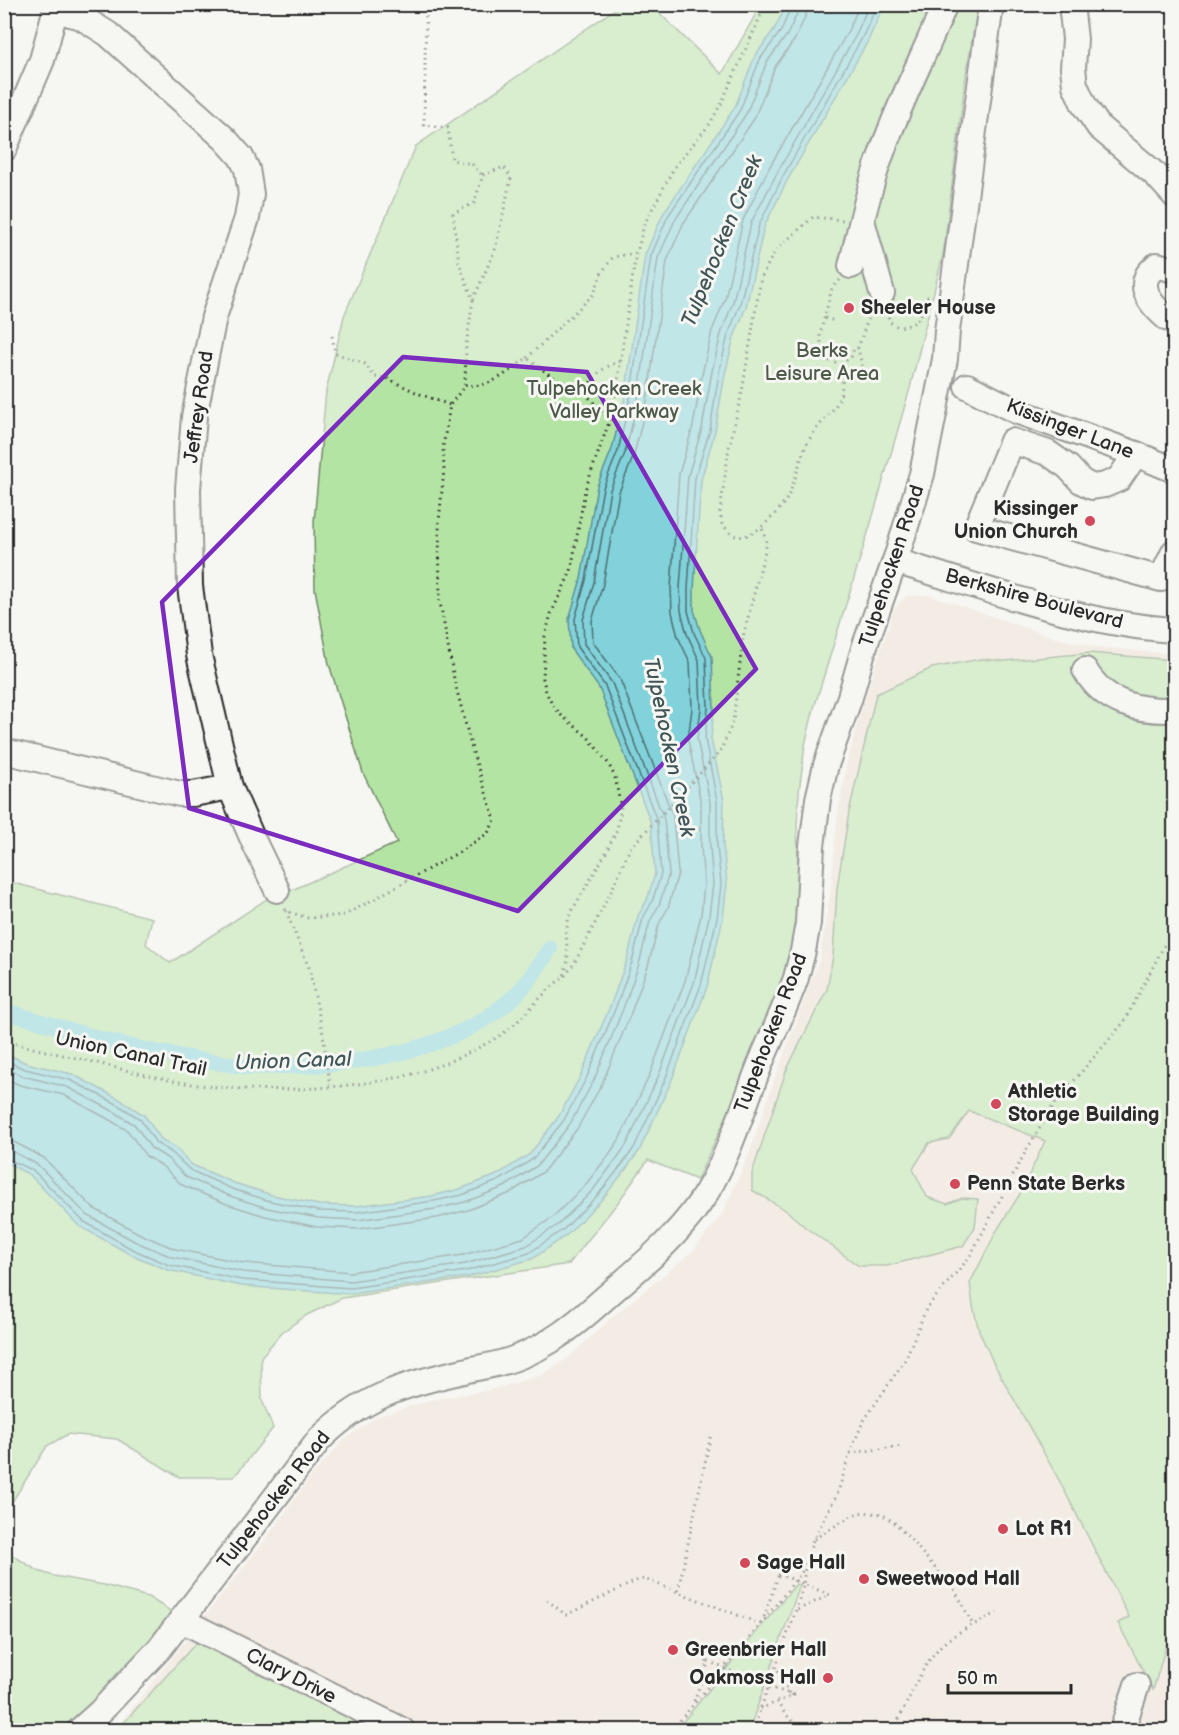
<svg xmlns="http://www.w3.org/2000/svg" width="1179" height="1735" font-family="'Balsamiq Sans',sans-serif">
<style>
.built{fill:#f0e1d6}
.green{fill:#b4e4a4;stroke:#708868;stroke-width:1.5}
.water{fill:#81d2db;stroke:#5f8f95;stroke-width:1.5}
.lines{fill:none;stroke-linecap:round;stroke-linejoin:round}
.shore{stroke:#4d6e71;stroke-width:1.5}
.canal{stroke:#81d2db;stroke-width:16}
.minor-casing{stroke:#2b2b2b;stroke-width:28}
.path{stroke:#2b2b2b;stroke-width:3;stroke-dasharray:1.5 4.5;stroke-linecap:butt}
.minor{stroke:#f6f6f2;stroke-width:24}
.marked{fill:none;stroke:#7b2cbf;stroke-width:4.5;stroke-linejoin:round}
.poi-dot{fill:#d1495b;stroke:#f6f6f2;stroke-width:2}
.labels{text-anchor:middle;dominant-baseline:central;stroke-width:6;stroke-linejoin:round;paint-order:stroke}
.poi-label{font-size:20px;font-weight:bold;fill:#2b2b2b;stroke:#f6f6f2;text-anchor:start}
.park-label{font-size:20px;fill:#4d5949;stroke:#f6f6f2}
.street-label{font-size:20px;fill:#2b2b2b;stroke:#f6f6f2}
.water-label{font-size:21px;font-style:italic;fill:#405557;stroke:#f6f6f2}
</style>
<rect width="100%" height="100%" fill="#f6f6f2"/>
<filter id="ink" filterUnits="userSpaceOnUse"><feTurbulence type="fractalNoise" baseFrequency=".0167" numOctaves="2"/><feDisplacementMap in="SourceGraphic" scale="12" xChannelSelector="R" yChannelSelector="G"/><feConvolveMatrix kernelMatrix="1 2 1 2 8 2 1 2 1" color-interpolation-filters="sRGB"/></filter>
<g filter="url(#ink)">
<polygon class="built" points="930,595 1056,638 1097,647 1174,654 1174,1730 115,1730 268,1536 310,1477 345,1439 376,1417 430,1400 490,1390 542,1375 568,1358 611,1318 693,1251 722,1214 749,1154 774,1080 820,958 831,886 837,820 846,766 862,707 894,609 906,596"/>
<g class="green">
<polygon points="621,5 651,5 722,74 761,5 978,5 966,75 943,255 910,388 870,526 814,708 805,745 799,792 797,824 799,902 797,939 772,1018 697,1180 648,1160 619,1201 569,1264 342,1298 307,1315 282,1332 261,1357 262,1400 273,1428 234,1477 179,1477 117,1439 68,1434 47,1446 5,1513 5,881 152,918 146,944 170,963 288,885 292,890 397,843 363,773 329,664 315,589 314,522 326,391 344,316 416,146"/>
<polygon points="1089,653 1174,660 1174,1619 1153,1690 1118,1623 1129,1617 1060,1482 993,1362 979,1331 973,1306 970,1283 997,1230 1020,1194 1045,1141 969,1111 949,1139 929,1143 913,1169 927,1197 947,1204 962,1198 978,1199 975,1227 963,1246 887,1266 859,1266 805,1227 787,1211 752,1190 752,1173 786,1071 827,989 833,956 837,888 849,812 876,694 932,668 981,659 1005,661"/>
<polygon points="4,1550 38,1571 54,1576 104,1585 148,1597 172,1612 154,1642 104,1696 64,1730 5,1730"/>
<polygon points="796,1584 800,1585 749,1730 676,1730"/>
<polygon points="197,1642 235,1659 255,1672 346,1715 365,1730 117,1730"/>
</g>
<polygon class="water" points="787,4 884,5 868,41 788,179 764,227 746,307 734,337 725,374 715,431 701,480 694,589 694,610 700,630 712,657 714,709 711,739 724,801 723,846 727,883 723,918 707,987 671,1082 639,1151 626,1169 603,1198 568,1234 532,1259 468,1277 351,1294 241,1286 168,1270 130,1254 79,1226 30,1175 5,1162 5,1053 26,1063 72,1074 119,1099 144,1115 161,1139 175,1147 192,1165 234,1183 272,1195 319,1205 356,1206 432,1196 460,1189 497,1175 530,1154 559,1116 581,1075 611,1004 627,960 638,916 647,900 655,874 651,823 599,688 571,649 569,619 581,579 597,486 612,449 625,397 645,255 663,214 735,107 755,56 775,28"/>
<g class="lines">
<g class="shore">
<polyline points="4,1060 25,1069 70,1080 117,1104 140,1119 156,1143 171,1152 190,1170 232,1189 270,1201 318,1211 357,1212 434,1201 462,1195 500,1180 533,1159 564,1120 587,1077 616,1007 632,962 643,918 652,902 661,874 657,821 605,686 577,647 575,619 586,580 603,488 618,451 630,398 651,256 668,216 740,110 760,59 781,31 792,4"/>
<polyline points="4,1068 23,1076 67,1087 113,1111 135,1125 151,1148 167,1158 186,1177 230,1196 267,1208 318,1218 357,1220 435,1209 465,1202 504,1187 538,1165 570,1124 594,1080 623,1009 639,964 650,921 659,905 669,874 664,819 612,683 584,644 583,620 594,582 610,490 625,453 638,400 658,258 675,220 746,114 767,62 787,35 798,12 799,4"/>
<polyline points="4,1078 20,1085 64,1095 108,1119 128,1131 146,1156 161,1165 182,1185 227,1204 265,1216 317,1227 358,1229 437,1218 468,1210 508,1194 543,1172 577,1129 602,1084 631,1013 648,966 659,924 668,908 678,873 673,816 620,679 593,642 592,621 603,584 619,492 634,455 647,401 667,261 683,224 754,119 775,67 795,39 806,15 808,4"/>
<polyline points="4,1140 16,1143 44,1158 93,1208 140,1234 175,1249 244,1263 350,1272 463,1255 523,1238 553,1217 586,1184 608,1156 619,1140 650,1074 685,981 701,915 704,884 701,847 701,803 688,740 692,708 690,662 678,637 672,612 671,588 679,474 693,426 703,370 712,331 725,299 743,220 769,168 818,84 848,31 860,4"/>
<polyline points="4,1149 12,1151 38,1165 87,1215 136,1242 172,1257 243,1272 351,1281 465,1264 526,1246 559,1224 593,1190 615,1161 627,1144 658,1077 694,983 709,916 713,884 710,847 710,802 697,739 701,708 699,660 687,634 681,611 680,588 688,476 702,428 712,371 721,334 733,302 751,223 777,173 856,35 869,4"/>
<polyline points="4,1157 34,1171 83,1221 132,1249 169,1265 242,1280 351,1288 466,1271 529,1253 564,1229 598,1195 621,1166 634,1148 665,1080 701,985 717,918 721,884 717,846 717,801 705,739 708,708 706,658 694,633 688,611 688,589 695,478 710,430 719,373 728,335 740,304 759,225 783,176 862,38 878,4"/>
</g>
<path class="canal" d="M4,1011C47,1023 89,1037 131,1047C168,1055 206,1061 243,1066C257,1068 271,1066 284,1066C362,1065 470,1049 524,986C533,975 541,961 550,949"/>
<defs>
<g id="minor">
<polyline points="1071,4 1075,39 1073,68 1075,85 1084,105 1099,127 1156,175 1174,195"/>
<polyline points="56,10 81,17 108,34 225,139 241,157 247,169 251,194 247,218 214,317 194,417 188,489 190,586 199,655 230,787 253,840 277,890"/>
<polyline points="4,149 42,60 57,4"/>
<polyline points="863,224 882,293"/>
<path d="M851,266C860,230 867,193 880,158C898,105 924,56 945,4"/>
<path d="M1168,319C1157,310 1139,293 1147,276C1149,272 1154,268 1157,265L1174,270"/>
<polyline points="967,386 1016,411 1136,454 1174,470"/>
<polyline points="1136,454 1119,479 1105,485 1092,487 1081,481 1068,467 1048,453 1012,441 976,528 1161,579 1174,552"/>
<path d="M895,561C985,588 1080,624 1174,630"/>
<path d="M1085,670C1105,704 1138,711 1174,710"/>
<polyline points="4,751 180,794 193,794 230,787"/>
<polyline points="181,1620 402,1730"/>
<path d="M80,1730L99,1713L160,1648L319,1440C363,1396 405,1384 464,1371C480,1367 497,1365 513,1359C550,1346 577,1323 606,1297C639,1268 674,1240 699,1204C726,1165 742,1111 759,1067C771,1037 785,1009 796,978L803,951L808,923L812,846L818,799L826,765L850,697L864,648L898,552L922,474L945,359L947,331L991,4"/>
<polyline points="1122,1730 1137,1685"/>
</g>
</defs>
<use href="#minor" class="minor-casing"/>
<g class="path">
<polyline points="426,4 424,125 448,128 452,160 472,164 482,175"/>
<path d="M840,280L832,288L820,335L823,359L841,364C848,414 823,409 805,448C798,465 795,484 786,500C777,513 753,541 736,536C730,534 726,528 722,524L720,512L729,447L742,392L761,278L775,251L813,217L843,220"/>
<path d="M887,311L890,322L898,327C920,325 921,315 928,297L931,296"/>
<polyline points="825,318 835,321"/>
<polyline points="332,336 335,353 365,364 375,377 386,378 422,395 450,405"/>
<polyline points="527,358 594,294 602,272 613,257 637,253"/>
<polyline points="841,364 851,357 854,349 858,348"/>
<polyline points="862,366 858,348 871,310"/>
<polyline points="465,385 466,346 473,300 459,263 453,213 474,203 483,175 504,167 511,178 495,250 473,300"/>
<path d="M586,394C591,375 603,368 620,361"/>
<polyline points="1170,728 1171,747 1174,756"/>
<path d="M285,909L286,911L308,918L345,915L461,851L488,833L495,820L473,753L454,679L440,602L439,522L444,469L443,447L450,405L465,385C491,389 507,372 527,358L551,376L586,394L602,412L612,415"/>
<polyline points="286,911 309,968 323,1034 330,1085"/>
<polyline points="565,976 575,962 610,894 630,848 720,752 733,722 743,637 767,543 762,528"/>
<path d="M4,1040C33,1049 64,1055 93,1062C134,1072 176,1084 218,1087C275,1093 357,1088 413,1074C442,1066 470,1053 496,1038C523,1022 539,994 564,977L568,959L566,933L569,916L607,851L617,829L621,809L615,777L608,763L588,737L561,715L552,704L546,692L543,679L545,636L551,614L571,571L585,490L614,408L635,260L644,225L675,166L709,125L721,104L766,4"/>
<polyline points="850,1453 903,1446"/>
<polyline points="814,1539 853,1515 863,1512 882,1514 896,1524 911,1540 956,1592 973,1625"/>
<polyline points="678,1591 711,1434"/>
<polyline points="547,1600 566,1615 638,1580 644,1579 761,1624"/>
<polyline points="764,1617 778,1576 777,1573 830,1595 797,1610"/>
<polyline points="694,1701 708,1663 705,1660 768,1687 794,1695"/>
<path d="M777,1701C784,1715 794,1724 807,1730"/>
<polyline points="760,1709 794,1695 789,1693 777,1668"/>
<polyline points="672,1730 761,1624 804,1569"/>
<polyline points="753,1730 796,1610 803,1587 805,1567 813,1540 838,1492 850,1453 863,1422 905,1360 927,1307 969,1258 1027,1149 1055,1103 1124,1022 1166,942 1174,913"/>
<polyline points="850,1730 896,1725"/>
<path d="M893,1730C908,1704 917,1673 938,1649C950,1634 980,1622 997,1613"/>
</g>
<use href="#minor" class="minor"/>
</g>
</g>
<path d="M0 0H1179V1735H0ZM403,357L587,372L756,669L518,911L189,808L162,602Z" fill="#f6f6f2" fill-opacity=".55" fill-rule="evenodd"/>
<path class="marked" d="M403,357L587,372L756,669L518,911L189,808L162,602Z"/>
<g class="poi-dot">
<circle cx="849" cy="308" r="6"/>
<circle cx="1090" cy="521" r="6"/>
<circle cx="996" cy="1104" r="6"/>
<circle cx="955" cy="1184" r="6"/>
<circle cx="1003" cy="1529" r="6"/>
<circle cx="745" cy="1563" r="6"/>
<circle cx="864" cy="1579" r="6"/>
<circle cx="673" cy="1650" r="6"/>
<circle cx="828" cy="1678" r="6"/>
</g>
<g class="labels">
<g class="poi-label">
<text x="861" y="308">Sheeler House</text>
<text x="1078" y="509" text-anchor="end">Kissinger<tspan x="1078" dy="23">Union Church</tspan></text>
<text x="1008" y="1092">Athletic<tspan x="1008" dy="23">Storage Building</tspan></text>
<text x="967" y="1184">Penn State Berks</text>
<text x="1015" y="1529">Lot R1</text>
<text x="757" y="1563">Sage Hall</text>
<text x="876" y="1579">Sweetwood Hall</text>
<text x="685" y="1650">Greenbrier Hall</text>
<text x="816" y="1678" text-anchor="end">Oakmoss Hall</text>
</g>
<g class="park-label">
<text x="822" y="351">Berks<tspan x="822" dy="23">Leisure Area</tspan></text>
<text x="614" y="389">Tulpehocken Creek<tspan x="614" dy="23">Valley Parkway</tspan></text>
</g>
<g class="street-label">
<text transform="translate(199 407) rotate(-82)">Jeffrey Road</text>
<text transform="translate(1070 429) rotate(21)">Kissinger Lane</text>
<text transform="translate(892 566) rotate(-72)">Tulpehocken Road</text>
<text transform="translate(1034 599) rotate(15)">Berkshire Boulevard</text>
<text transform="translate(771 1033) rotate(-69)">Tulpehocken Road</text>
<text transform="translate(131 1054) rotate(12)">Union Canal Trail</text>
<text transform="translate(274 1500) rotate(-52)">Tulpehocken Road</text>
<text transform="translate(291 1676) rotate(27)">Clary Drive</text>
</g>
<g class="water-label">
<text transform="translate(722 241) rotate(-68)">Tulpehocken Creek</text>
<text transform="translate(669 747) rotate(78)">Tulpehocken Creek</text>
<text transform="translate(293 1061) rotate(-2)">Union Canal</text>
</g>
</g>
<rect width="1179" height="1735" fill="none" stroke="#f6f6f2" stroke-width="24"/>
<rect x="12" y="12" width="1155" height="1711" fill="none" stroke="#2b2b2b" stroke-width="2" filter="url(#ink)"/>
<path d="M948 1684v9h123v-9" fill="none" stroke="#2b2b2b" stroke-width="3"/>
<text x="957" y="1684" font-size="18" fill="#2b2b2b" stroke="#f6f6f2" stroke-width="4.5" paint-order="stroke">50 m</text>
</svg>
